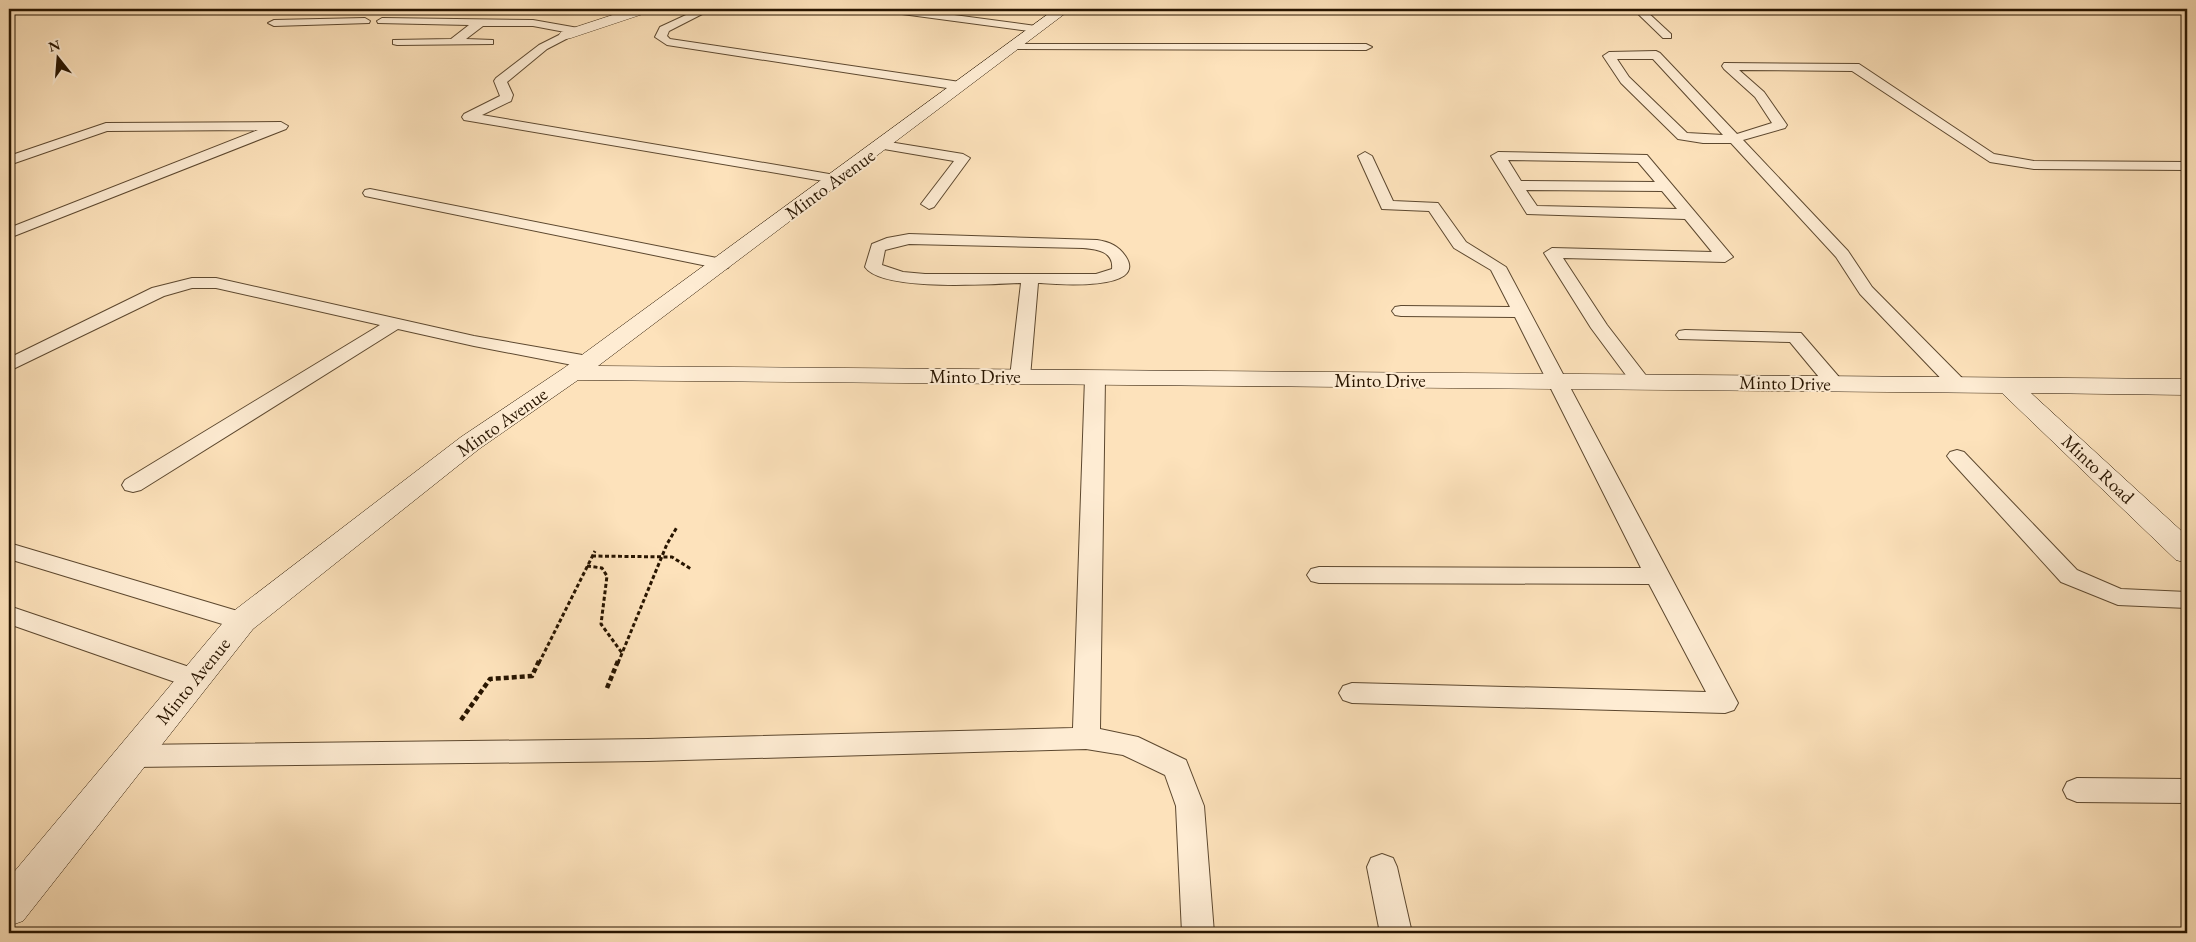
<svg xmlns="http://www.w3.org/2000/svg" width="2196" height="942" font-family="'EB Garamond',serif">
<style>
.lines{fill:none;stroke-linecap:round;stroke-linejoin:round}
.lane-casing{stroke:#5d482f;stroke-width:2}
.street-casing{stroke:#5d482f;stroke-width:1}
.secondary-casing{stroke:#281500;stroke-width:1}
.path-far1{stroke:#281500;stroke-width:3;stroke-dasharray:4 2.5;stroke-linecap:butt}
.path{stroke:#281500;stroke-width:4.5;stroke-dasharray:5 3;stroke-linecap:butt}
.lane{fill:#feecd3;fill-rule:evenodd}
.street{fill:#feecd3;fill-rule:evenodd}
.secondary{fill:#feecd3;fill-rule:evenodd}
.labels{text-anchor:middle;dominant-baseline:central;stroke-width:4;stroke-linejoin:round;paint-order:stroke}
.street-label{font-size:19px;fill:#281500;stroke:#feecd3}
</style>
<rect width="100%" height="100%" fill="#fde2bb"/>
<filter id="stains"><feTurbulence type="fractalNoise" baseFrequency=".004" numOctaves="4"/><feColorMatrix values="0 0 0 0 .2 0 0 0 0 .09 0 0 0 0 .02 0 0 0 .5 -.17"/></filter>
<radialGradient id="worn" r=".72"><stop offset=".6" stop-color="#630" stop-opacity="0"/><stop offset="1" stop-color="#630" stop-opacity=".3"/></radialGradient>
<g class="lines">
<defs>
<g id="lane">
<polygon points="699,9 712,9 669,31 667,36 670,39 960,82 966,86 960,90 667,45 655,37 660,27"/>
<polygon points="882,9 909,9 1036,26 1042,29 1036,32 887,12"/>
<polygon points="1633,9 1644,9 1671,34 1671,38 1663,38"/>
<polygon points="365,18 370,21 369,23 274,26 268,23 274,20"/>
<polygon points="382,18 533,20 584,29 584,33 570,33 570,37 547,49 507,82 513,95 511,101 482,115 835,175 842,179 835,183 464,120 462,117 464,114 500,96 494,81 496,78 539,45 565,32 533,26 483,26 466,39 493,40 493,44 397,45 393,44 393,40 451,39 469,25 378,23 377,21"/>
<polygon points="1014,44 1366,44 1372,47 1366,50 1010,49 1008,47"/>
<path d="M1656,51L1660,53L1737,134L1772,123L1755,97L1724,69L1722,66L1724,63L1859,64L1994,154L2034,161L2187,162V170L2034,169L1990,162L1852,71L1739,70L1764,92L1787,125L1785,128L1743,140L1848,251L1872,287L1965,381L1968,385L1965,389H1951L1860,294L1836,257L1731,143H1703L1678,139L1621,83L1603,56L1609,52ZM1617,59H1653L1723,135L1687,133L1629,77Z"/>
<polygon points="281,122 288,126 286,129 9,238 9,228 258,130 107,131 9,165 9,156 106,123"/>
<polygon points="883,141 963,154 970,158 934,207 929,209 921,204 954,161 878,148 876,145 878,142"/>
<polygon points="1365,152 1372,156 1393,201 1438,203 1466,242 1506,267 1738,703 1734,710 1725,713 1352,703 1343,700 1339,693 1343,686 1352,683 1706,692 1649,584 1319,583 1311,581 1307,575 1311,569 1319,567 1641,568 1515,317 1401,316 1395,315 1392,311 1395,307 1401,306 1510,307 1491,270 1454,248 1429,211 1382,209 1358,156"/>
<path d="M1498,152L1647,155L1733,257L1725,262L1563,258L1607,325L1651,382L1648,386H1634L1591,328L1544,253L1552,248L1712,252L1685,219L1527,214L1491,156ZM1508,160L1638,162L1655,182L1521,181ZM1526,190L1662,191L1677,209L1537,206Z"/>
<polygon points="370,189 722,259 728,260 730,264 728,268 722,269 365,196 363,193 365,190"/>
<path d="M909,234L1097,240C1110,242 1119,246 1126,257C1148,292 1052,284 1038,283L1030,377L1027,381H1013L1010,377L1021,283C991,284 882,292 865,267L872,244L887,238ZM909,244L1083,248C1096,249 1114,251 1112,269L1096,274H925L903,272L882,265L885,250Z"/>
<polygon points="192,278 216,278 474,336 588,356 595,358 597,362 595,366 588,368 474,346 398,329 141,490 133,492 125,490 122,485 125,480 380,325 216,288 192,288 164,296 9,371 9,358 152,288"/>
<polygon points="1685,330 1801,333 1845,384 1842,388 1828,388 1790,342 1679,339 1676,335 1679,331"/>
<polygon points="1095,372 1102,374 1105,378 1100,729 1138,737 1186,760 1204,806 1214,933 1182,933 1176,806 1165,775 1123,755 1086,749 648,761 133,767 123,764 119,756 123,748 133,745 648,739 1073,728 1085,378 1088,374"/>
<polygon points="1957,450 1964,452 2077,570 2121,589 2187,592 2187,608 2118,605 2061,582 1950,460 1947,456 1950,452"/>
<polygon points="9,543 251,615 254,621 251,627 242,630 9,559"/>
<polygon points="9,606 204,672 208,679 204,686 195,689 9,624"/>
<polygon points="2077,778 2187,779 2187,803 2077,802 2067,798 2063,790 2067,782"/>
<polygon points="1382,854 1393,858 1397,867 1412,933 1380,933 1367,867 1371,858"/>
</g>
<polygon id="street" points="631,9 651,9 649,12 571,38 566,39 559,35 561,32"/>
<polygon id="secondary" points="1055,9 1071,9 598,366 2187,379 2187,395 2031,393 2187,536 2187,563 2176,560 2002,393 578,380 479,449 253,629 23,921 9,926 9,878 231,613 461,437 564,368"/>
</defs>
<use href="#lane" class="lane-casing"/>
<use href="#street" class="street-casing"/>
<use href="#secondary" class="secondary-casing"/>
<g class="path-far1">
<polyline points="592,556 672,557 691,569"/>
<polyline points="587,566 602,568 607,576 601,624 622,653"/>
<polyline points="539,663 595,551"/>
<polyline points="618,663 667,544 677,527"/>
</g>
<g class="path">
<polyline points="607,688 618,661"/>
<polyline points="461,720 490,679 532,676 539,661"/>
</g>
<use href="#lane" class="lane"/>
<use href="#street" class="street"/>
<use href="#secondary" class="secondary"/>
</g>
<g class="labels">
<g class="street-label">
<text transform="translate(830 184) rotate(-36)">Minto Avenue</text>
<text x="975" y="376">Minto Drive</text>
<text x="1380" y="380">Minto Drive</text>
<text transform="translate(1785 383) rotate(1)">Minto Drive</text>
<text transform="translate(502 422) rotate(-35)">Minto Avenue</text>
<text transform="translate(2098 469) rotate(43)">Minto Road</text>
<text transform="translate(193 681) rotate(-51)">Minto Avenue</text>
</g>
</g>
<rect width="2196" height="942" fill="none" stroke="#fde2bb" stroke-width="30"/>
<rect x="10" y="10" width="2176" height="922" fill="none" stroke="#281500" stroke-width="2.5"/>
<rect x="15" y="15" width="2166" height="912" fill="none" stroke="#281500"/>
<g transform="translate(58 58) rotate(343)" stroke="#feecd3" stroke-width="4" paint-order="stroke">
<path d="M0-4L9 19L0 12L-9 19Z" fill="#281500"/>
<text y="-8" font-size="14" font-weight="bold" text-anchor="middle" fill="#281500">N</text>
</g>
<rect width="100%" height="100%" filter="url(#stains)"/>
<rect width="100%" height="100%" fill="url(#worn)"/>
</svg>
